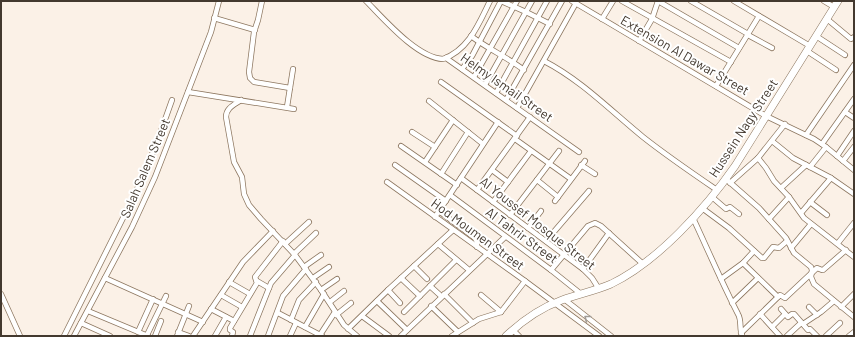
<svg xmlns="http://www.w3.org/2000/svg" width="855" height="337" font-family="Barlow,sans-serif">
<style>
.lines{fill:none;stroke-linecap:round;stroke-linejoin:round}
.street-casing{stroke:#8d7760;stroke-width:6}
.secondary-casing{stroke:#8d7760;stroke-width:8}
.street{stroke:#fff;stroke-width:4.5}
.secondary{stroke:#fff;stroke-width:7}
.oneway{stroke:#a19c97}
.labels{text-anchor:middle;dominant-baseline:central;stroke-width:4;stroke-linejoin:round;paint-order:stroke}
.street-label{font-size:13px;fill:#43392f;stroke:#fff}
</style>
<rect width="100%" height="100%" fill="#fbf1e7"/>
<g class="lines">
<defs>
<g id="street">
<polyline points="262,1 258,20 254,32 249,72 250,78 254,82 290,88"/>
<path d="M366,1C384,19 417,58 443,59C469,50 479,23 490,1"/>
<polyline points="501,1 526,12 550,24"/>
<polyline points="572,1 766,116 814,139 826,147 854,170"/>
<polyline points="622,1 731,62"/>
<polyline points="658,1 739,48"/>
<polyline points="691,1 748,34"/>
<polyline points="734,1 810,46"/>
<polyline points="824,1 834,7"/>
<polyline points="214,18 255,30"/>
<polyline points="602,19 613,1"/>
<polyline points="827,19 851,39 854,37"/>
<polyline points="748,35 772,48"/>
<path d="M471,36C488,49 507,57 524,70"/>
<polyline points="816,36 845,55"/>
<polyline points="639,41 652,19 658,1"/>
<polyline points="807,51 836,70"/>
<polyline points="446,58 579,152"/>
<path d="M544,61C581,80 611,111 643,137C667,156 692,173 717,190"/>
<polyline points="462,69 472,56 501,1"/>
<polyline points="474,77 517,1"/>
<polyline points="441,82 517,136"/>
<polyline points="485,85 532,1"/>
<polyline points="716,86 759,16"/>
<polyline points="188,92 294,109"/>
<polyline points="496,93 547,1"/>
<path d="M241,100C234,105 226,108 226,117L234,162L242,177L244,194L249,205L261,219L295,255L321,290L344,325L357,336"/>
<polyline points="506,100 562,1"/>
<polyline points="429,101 483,144"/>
<polyline points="287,107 293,69"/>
<polyline points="517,108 576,3"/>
<polyline points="845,112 854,118"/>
<polyline points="412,132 435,147"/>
<polyline points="806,135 854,65"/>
<polyline points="515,139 571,179"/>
<polyline points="772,141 793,158 831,178 854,194"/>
<polyline points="822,144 854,99"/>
<polyline points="401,146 457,185"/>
<polyline points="837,156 854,131"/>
<polyline points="758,158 766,168 774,181 789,197 804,218 854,257"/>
<polyline points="843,161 854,147"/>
<polyline points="425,162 453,120"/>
<polyline points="395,165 446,201"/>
<polyline points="581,165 595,174"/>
<polyline points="810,167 826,147"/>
<polyline points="492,170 508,182"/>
<polyline points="441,174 468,132"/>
<polyline points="461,178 583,269 592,278 599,289"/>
<polyline points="726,179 759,208 786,238 794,253 811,267 812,270 811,277 814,284 854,317"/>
<polyline points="537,180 558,197"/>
<polyline points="387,182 525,281 599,336"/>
<polyline points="730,183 758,158 785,124"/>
<polyline points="781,188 806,165"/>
<polyline points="477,190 530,117"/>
<polyline points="450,195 551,270 581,294"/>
<polyline points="712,197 726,209 730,207 739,214"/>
<polyline points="555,201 585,161"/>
<polyline points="493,202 531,151"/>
<polyline points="810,202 827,215"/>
<polyline points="702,208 729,228 762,258 764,258 773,247 779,248 787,241"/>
<polyline points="439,211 475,238 477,242 477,247"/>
<polyline points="801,213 831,178"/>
<polyline points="510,215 559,151"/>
<polyline points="435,217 498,122"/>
<path d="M693,218C708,250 722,283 738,314C742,321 739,328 742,335"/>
<polyline points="769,219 789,197"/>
<polyline points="528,228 541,211"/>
<polyline points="546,241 589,191"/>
<polyline points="838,243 854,223"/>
<polyline points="285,244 309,222"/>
<polyline points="438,244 469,270"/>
<polyline points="791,248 811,224"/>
<polyline points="294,254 316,233"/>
<polyline points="743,263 778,297"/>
<polyline points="414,266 427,279"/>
<polyline points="304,267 321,255"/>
<polyline points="583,269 609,233"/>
<polyline points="551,270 588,226 595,223 601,226 643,264"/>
<polyline points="105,278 203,322"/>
<polyline points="313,278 329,267"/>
<polyline points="401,278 420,296"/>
<polyline points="721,279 743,263 754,251"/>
<polyline points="257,281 269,288"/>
<polyline points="229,282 250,294"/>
<polyline points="430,286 441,296"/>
<polyline points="321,290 337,279"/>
<polyline points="388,290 400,303"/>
<polyline points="1,294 20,336"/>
<polyline points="444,294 473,323"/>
<polyline points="221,295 242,307"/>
<polyline points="481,295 501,312"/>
<polyline points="564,299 611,336"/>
<polyline points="377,301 407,330"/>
<polyline points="330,302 344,291"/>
<polyline points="732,303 758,278"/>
<polyline points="431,306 458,332"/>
<polyline points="809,307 817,315"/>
<polyline points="841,307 854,294"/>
<polyline points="211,309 234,321"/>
<polyline points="781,309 788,317 792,314 794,314 808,330 810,329 817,336"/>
<polyline points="88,311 148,336"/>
<polyline points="404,312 456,260"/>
<polyline points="278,313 322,336"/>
<polyline points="760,314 780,336"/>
<polyline points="336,315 351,303"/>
<polyline points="362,316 389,336"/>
<polyline points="291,320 299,300 316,282"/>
<polyline points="81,323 110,336"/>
<polyline points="803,324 821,312 834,301"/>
<polyline points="305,327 324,294"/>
<polyline points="772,327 785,314"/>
<polyline points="348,329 388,290 453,230"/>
<polyline points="513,330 519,336"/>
<polyline points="138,332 153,299"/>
<polyline points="178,332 189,336"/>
<polyline points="741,333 780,295 785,298 817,268 822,270 823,270 846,250"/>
<polyline points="147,335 166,296"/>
<polyline points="320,335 335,312"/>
<polyline points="64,336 135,194 156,145 172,100"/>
<polyline points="74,336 132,227 155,177 211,32 219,1"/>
<polyline points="155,336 161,321"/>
<polyline points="177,336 189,306"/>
<polyline points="193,336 243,262 273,231"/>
<polyline points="215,336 226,317"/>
<polyline points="232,336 233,332 230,330 230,328 257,283 255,277 283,241"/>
<polyline points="250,336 271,283 295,255"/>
<polyline points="268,336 283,296 306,269"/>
<polyline points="290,336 296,323"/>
<polyline points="401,336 505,237"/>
<polyline points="452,336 479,319 501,312 525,281"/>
<polyline points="787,336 801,323"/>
<polyline points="826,336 840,323"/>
<polyline points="849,336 854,332"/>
</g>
<path id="secondary" d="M506,336C523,320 540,308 562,300C578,294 595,291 611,284C657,262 706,208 735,166L838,1"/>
</defs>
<use href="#street" class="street-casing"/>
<use href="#secondary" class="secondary-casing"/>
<use href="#street" class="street"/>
<use href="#secondary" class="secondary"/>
</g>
<defs><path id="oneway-chevron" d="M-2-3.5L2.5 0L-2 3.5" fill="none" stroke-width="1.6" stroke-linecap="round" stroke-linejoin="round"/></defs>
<use class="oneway" href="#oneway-chevron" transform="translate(587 318) rotate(-142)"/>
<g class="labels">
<g class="street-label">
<text transform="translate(685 55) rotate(30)">Extension Al Dawar Street</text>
<text transform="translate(507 87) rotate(35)">Helmy Ismail Street</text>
<text transform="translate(743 128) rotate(-57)">Hussein Nagy Street</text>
<text transform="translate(145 168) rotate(-67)">Salah Salem Street</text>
<text transform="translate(538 223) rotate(38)">Al Youssef Mosque Street</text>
<text transform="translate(478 234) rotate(36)">Hod Moumen Street</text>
<text transform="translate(522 235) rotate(36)">Al Tahrir Street</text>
</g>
</g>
<rect width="855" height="337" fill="none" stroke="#43392f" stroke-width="4"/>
</svg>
